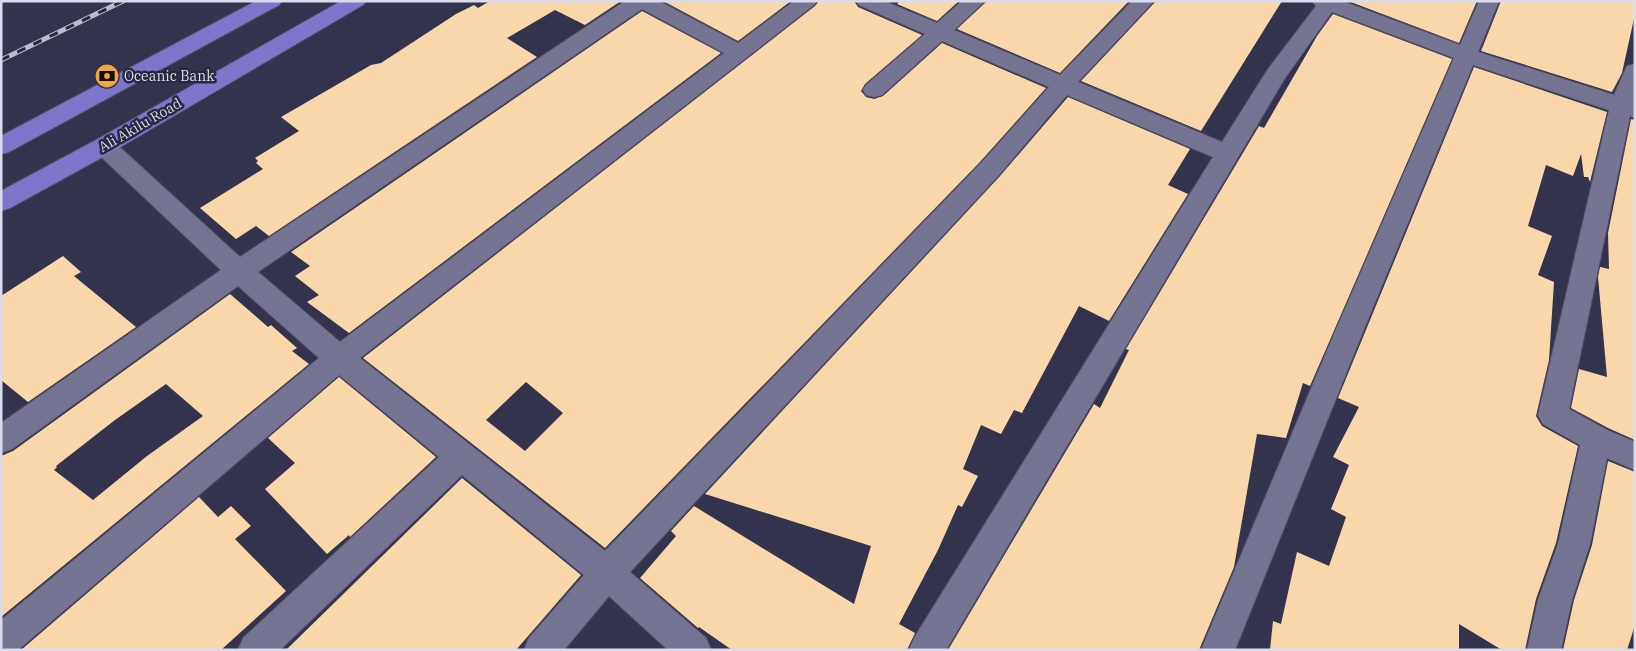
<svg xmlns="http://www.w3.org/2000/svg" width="1636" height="651" font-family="'IBM Plex Serif',serif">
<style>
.building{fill:#fad7ab;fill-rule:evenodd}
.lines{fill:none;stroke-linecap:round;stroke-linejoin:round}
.street-casing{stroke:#515066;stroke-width:2}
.primary-casing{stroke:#515066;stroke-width:2}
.street{fill:#757593;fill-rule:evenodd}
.primary{fill:#7e76cb;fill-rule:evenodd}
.rail-casing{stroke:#bbbbcd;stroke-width:5}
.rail{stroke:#2a2942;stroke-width:3;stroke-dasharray:9;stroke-linecap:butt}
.labels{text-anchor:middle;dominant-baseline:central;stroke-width:5;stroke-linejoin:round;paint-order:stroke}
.poi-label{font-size:14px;fill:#dadbeb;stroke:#2a2942;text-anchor:start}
.street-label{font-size:14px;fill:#dadbeb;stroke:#2a2942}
</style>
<rect width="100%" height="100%" fill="#34334d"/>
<g class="building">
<polygon points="490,1 621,1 585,25 555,10 507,38 537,57 269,236 256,226 236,239 200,208 263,169 256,163 258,161 255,158 299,131 281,117 371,65 381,63 456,14 474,5 478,8"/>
<polygon points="663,1 791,1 738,41"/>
<path d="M819,1H854L858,7L922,35L865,84L861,91L866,97L874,99L883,96L942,43L1046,88L980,162L605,548L363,358L815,6ZM526,382L563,413L525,451L486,420Z"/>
<polygon points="900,1 959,1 937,21 897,4"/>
<polygon points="987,1 1129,1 1060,73 957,29"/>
<polygon points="1156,1 1282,1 1201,131 1081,81"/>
<polygon points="1348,1 1477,1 1459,43"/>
<polygon points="1501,1 1635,1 1635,14 1622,73 1612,92 1481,51"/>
<polygon points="642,11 721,53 349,333 307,302 319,295 295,276 310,266 291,252"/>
<polygon points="1333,14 1452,59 1310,386 1303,383 1286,438 1257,434 1234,567 1199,650 948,650 1094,404 1100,408 1129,350 1126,349 1259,126 1264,128 1317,36"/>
<polygon points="1474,67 1607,112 1590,182 1588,177 1584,177 1581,154 1573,176 1546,165 1528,226 1552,236 1538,275 1554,282 1549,360 1536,416 1542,426 1578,446 1556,543 1536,599 1525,650 1502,650 1459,624 1459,650 1270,650 1273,621 1281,624 1297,552 1329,566 1346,517 1331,509 1349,465 1333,457 1359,407 1338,398"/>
<polygon points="1068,97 1190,149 1168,185 1188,194 1109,321 1079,306 1022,413 1014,410 1001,434 981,425 963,469 978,476 962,507 958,505 938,550 899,624 915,633 907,650 732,650 699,627 698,628 640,578 676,536 671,531 694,506 854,604 871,546 705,494 1000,176"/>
<polygon points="1631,119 1635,120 1635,440 1608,428 1571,408 1579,369 1607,377 1598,277 1600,267 1609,269 1608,233"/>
<polygon points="63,256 81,272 74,276 136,327 28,402 1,380 1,296"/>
<path d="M230,294L268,327L271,325L297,348L292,351L309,364L1,617V456L13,451ZM166,384L203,416L147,456L93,500L54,470L57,467L56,466L115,420Z"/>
<polygon points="339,377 436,457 350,537 349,535 327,554 265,489 295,463 268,438"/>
<polygon points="1608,461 1635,472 1635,625 1627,650 1563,650 1574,600 1592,545"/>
<polygon points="462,478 581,575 516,650 286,650"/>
<polygon points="199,497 218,517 231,506 251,526 235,539 286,591 221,650 21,650"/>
</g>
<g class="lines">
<defs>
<path id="street" d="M625,1H659L738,43L794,1H817L814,5L360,358L605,551L981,163L1049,87L942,41L882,95L874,97L866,95L863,90L866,85L925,34L859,5L856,1H884L937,23L962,1H985L954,30L1060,75L1132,1H1154L1078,82L1222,142L1268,69L1316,6L1312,1H1342L1460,45L1479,1H1499L1478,52L1614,95L1627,66L1635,64V118L1630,116L1569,409L1607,430L1635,442V470L1607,458L1590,544L1572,600L1561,650H1527L1538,600L1558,544L1580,445L1543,424L1538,415L1609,110L1473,65L1362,334L1235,650H1201L1334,334L1454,58L1332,12L1285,78L946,650H909L914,638L1213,157L1067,95L999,175L630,572L706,638L711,650H668L609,596L564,650H524L529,638L584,575L462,475L280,650H238L243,638L439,457L339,375L18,650H1V620L319,358L238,286L12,449L1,453V423L221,270L96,152L92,146L96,140L104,138L112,140L240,257ZM642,9L724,53L340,342L258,272Z"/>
<g id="primary">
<polygon points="256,1 282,1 279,5 9,152 1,154 1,136"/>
<polygon points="341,1 366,1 363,5 112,152 10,208 1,211 1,191 96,140"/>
</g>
</defs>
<use href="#street" class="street-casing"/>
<use href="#primary" class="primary-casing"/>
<use href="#street" class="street"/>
<use href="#primary" class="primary"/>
<defs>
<polyline id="rail" points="1,60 123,1"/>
</defs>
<use href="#rail" class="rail-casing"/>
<use href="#rail" class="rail"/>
</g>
<defs>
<symbol id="bank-disc" viewBox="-11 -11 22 22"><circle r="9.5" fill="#efa73d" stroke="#2a2942"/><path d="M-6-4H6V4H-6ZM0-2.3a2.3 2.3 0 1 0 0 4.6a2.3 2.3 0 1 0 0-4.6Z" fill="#111"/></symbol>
</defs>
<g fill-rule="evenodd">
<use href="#bank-disc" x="93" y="62" width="28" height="28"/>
</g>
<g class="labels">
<g class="poi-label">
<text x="124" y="76">Oceanic Bank</text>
</g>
<g class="street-label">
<text transform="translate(140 125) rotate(-30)">Ali Akilu Road</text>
</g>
</g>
<rect width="1636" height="651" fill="none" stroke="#dadbeb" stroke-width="5"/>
</svg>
